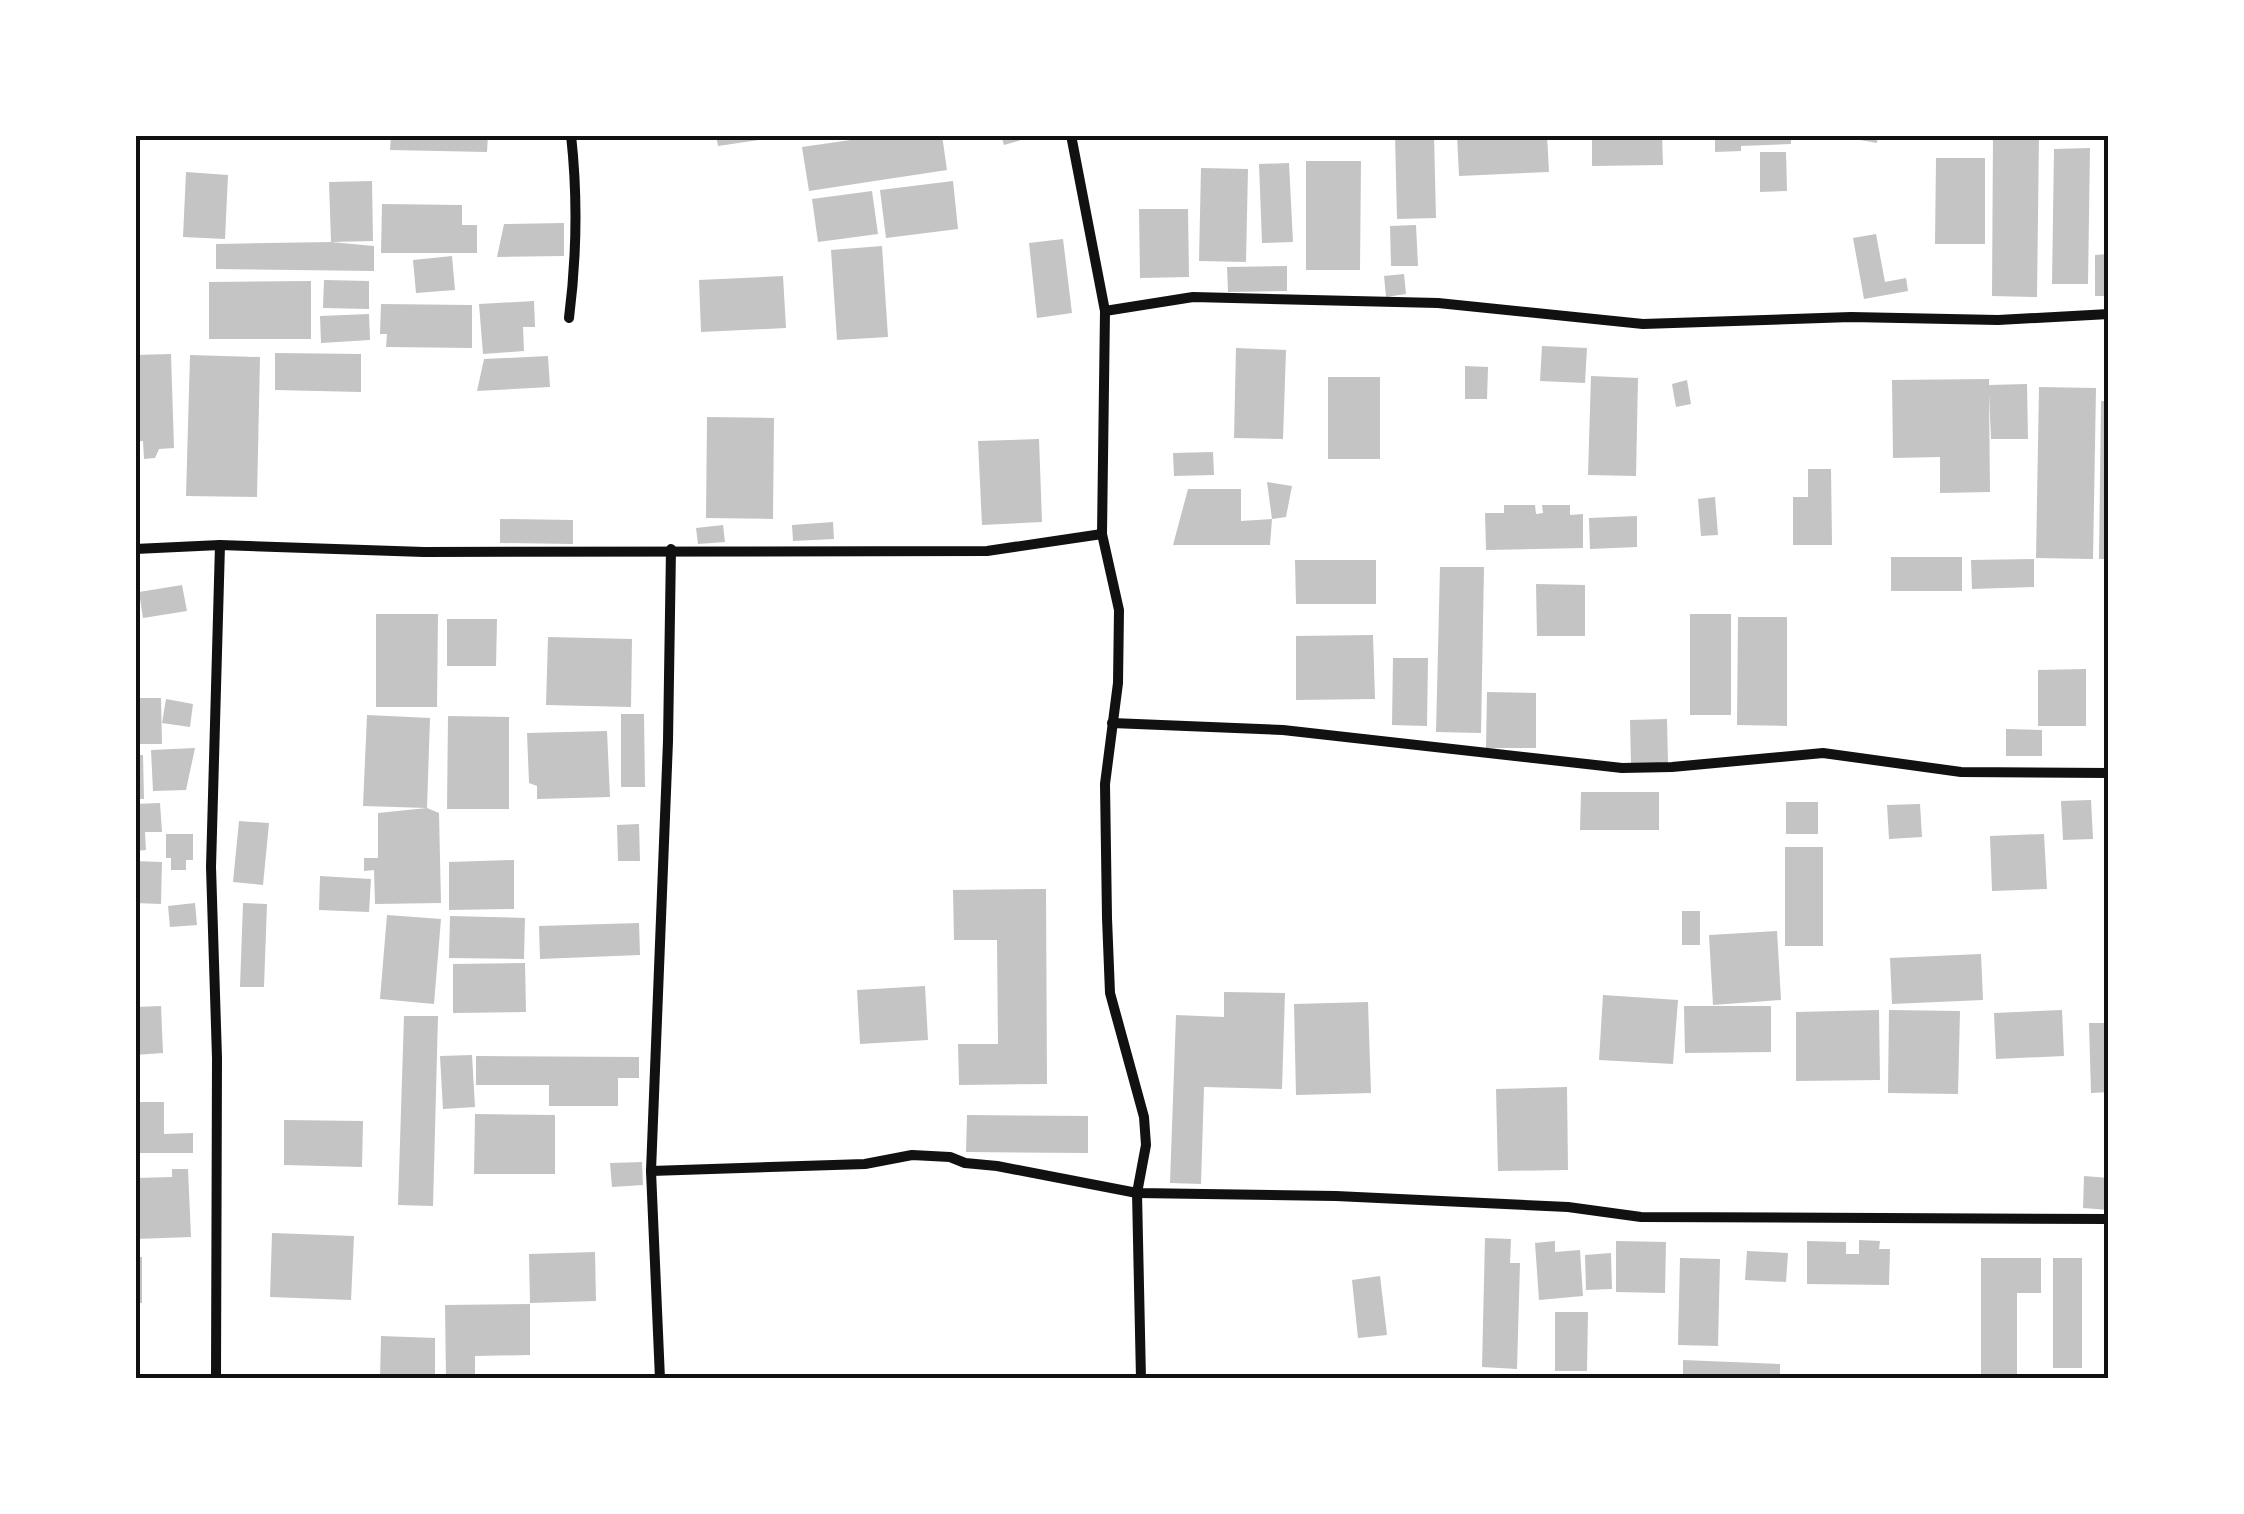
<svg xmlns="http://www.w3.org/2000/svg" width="2244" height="1514" font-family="Montserrat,sans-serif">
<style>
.building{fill:#c4c4c4}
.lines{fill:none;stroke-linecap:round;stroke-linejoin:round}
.minor{stroke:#111;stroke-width:10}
.neatline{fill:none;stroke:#111;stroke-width:4}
</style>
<rect width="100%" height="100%" fill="#fff"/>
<g class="building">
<polygon points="391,135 488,135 487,152 390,150"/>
<polygon points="716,135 779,135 779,137 718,146"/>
<polygon points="885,135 942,135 947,170 809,191 802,147"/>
<polygon points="1001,135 1035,135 1035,136 1004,145"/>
<polygon points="1395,135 1434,135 1436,218 1397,219"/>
<polygon points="1457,135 1547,135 1549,172 1459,176"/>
<polygon points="1592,135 1662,135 1663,165 1592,166"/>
<polygon points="1715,135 1791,135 1791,144 1741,146 1741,151 1715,152"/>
<polygon points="1832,135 1878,135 1877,143"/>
<polygon points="1993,135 2039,135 2037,297 1992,296"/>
<polygon points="2090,148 2088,284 2052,284 2054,149"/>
<polygon points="1760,152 1786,152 1787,191 1760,192"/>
<polygon points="1936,158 1985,158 1985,244 1935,244"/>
<polygon points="1306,161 1361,161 1360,270 1306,270"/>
<polygon points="1289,163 1293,242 1262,243 1259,164"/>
<polygon points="1201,168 1248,169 1246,262 1199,261"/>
<polygon points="186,172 228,175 225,239 183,237"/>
<polygon points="372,181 373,241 331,242 329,182"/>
<polygon points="953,181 958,229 886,238 880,190"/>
<polygon points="872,191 878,234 818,242 812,199"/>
<polygon points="382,204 462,205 462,225 477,225 477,253 381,253"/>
<polygon points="1139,209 1188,209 1189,277 1140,278"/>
<polygon points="564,223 564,256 497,257 504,224"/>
<polygon points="1416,225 1418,266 1391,266 1390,226"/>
<polygon points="1876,234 1885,282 1906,278 1908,291 1864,299 1853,238"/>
<polygon points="1063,239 1072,313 1037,318 1029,243"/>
<polygon points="331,242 374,246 374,271 216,269 216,244"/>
<polygon points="882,246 888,337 837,340 831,250"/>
<polygon points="2109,254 2109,296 2095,296 2095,255"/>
<polygon points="452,256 455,290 416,293 413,260"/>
<polygon points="1287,266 1287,291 1228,292 1227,267"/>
<polygon points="1404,274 1406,294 1386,297 1384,276"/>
<polygon points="783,276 786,328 701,332 699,280"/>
<polygon points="324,280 369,281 369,309 323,308"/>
<polygon points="311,281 311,339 209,339 209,282"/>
<polygon points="534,301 535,327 523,327 524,351 483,354 479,304"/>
<polygon points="381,304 472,305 472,348 386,347 387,334 380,334"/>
<polygon points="369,314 370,340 321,343 320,316"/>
<polygon points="1542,346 1587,348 1585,383 1540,381"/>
<polygon points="1236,348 1286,350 1283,439 1234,438"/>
<polygon points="275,353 361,354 361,392 275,390"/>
<polygon points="171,354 174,448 159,449 155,458 144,459 143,441 135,442 135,355"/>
<polygon points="190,355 260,357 257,497 186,496"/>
<polygon points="548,356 550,387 477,391 484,359"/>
<polygon points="1465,366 1488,367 1487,399 1465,399"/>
<polygon points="1591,376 1638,378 1636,476 1588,475"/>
<rect x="1328" y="377" width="52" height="82"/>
<polygon points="1989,379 1989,385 2027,384 2028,439 1991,439 1989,394 1990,492 1940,493 1940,457 1893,458 1892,380"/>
<polygon points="1687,380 1691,404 1676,407 1672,384"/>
<polygon points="2039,387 2096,388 2093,559 2036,558"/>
<polygon points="2101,401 2109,401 2109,559 2099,559"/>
<polygon points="707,417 774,418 773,519 706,518"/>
<polygon points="1039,439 1042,522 982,525 978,441"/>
<polygon points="1213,452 1214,475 1174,476 1173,453"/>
<polygon points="1808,469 1831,469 1832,545 1793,545 1793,497 1808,497"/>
<polygon points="1267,482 1292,486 1286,517 1272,519"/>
<polygon points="1188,489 1241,489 1241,521 1272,519 1270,545 1173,545"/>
<polygon points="1715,497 1718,535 1701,536 1698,499"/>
<polygon points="1504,505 1535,505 1536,514 1543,513 1542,505 1570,505 1570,515 1583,514 1583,548 1486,550 1485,513 1504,513"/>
<polygon points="1637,516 1637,547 1590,549 1589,518"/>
<polygon points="500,519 573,520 573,544 500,543"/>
<polygon points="833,522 834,539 793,541 792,525"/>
<polygon points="723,525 725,542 698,544 696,528"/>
<rect x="1891" y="557" width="71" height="34"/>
<polygon points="2034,559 2034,587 1972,589 1971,560"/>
<polygon points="1295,560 1376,560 1376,604 1296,604"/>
<polygon points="1440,567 1484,567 1481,733 1436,732"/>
<polygon points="1536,584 1585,585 1585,636 1537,636"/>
<polygon points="182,585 187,611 143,618 139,592"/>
<polygon points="376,614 438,614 437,707 376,707"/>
<rect x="1690" y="614" width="41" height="101"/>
<polygon points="1738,617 1787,617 1787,726 1737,725"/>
<polygon points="447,619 497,619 496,666 447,666"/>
<polygon points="1373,635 1375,699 1296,700 1296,636"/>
<polygon points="548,637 632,639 631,707 546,705"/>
<polygon points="2105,641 2109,641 2109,673 2106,673"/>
<polygon points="1393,658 1428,658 1427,726 1392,725"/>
<polygon points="2086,669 2086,726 2038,726 2038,670"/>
<polygon points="1487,692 1536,693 1536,748 1486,748"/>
<polygon points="135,698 161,698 162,744 135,744"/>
<polygon points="166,699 193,704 190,727 162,723"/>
<polygon points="621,714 644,714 645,787 621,787"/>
<polygon points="367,715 430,718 427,808 363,806"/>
<polygon points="448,716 509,717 509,809 447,809"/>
<polygon points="1667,719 1668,763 1631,764 1630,720"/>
<polygon points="2006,729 2042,730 2042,756 2006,756"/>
<polygon points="607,731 610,797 537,799 537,786 529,783 527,733"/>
<polygon points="195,748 186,790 153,791 151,750"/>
<polygon points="135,755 143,755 144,799 135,799"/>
<polygon points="1581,792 1659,792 1659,830 1580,830"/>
<polygon points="2091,800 2093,839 2063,840 2061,801"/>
<rect x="1786" y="802" width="32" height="32"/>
<polygon points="160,803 162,832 145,832 146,850 135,851 135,804"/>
<polygon points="1920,804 1922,837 1889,839 1887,805"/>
<polygon points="427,808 439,813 441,903 375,904 374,870 364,871 364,858 378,858 378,813"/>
<polygon points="239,821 269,823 263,885 233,882"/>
<polygon points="639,824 640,861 618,861 617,825"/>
<polygon points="166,834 193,834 193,860 186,860 186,870 171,870 171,858 166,858"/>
<polygon points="2044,834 2047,889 1992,891 1990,836"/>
<rect x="1785" y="847" width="38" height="99"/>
<polygon points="514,860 514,909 449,910 449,862"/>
<polygon points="135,861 162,862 161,904 135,903"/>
<polygon points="320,876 371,879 369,912 319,910"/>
<polygon points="1046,889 1047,1084 959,1085 958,1044 998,1044 997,940 954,940 953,890"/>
<polygon points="195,903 197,925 170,927 168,906"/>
<polygon points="243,903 267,904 264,987 240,987"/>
<rect x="1682" y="911" width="18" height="34"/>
<polygon points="387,915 441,919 434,1004 380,999"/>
<polygon points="450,916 525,918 524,959 449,958"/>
<polygon points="639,923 640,955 540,959 539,926"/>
<polygon points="1777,931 1781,1000 1713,1005 1709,935"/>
<polygon points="1981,954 1983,1000 1892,1004 1890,958"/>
<polygon points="525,963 526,1012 453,1013 453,964"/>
<polygon points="925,986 928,1040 860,1044 857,990"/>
<polygon points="1224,992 1285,993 1282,1089 1204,1087 1201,1184 1170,1183 1176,1015 1224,1017"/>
<polygon points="1603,995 1678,1000 1673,1064 1599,1060"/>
<polygon points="1368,1002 1371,1093 1296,1095 1294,1004"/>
<polygon points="161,1006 163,1053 135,1055 135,1007"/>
<polygon points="1684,1006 1771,1006 1771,1052 1685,1053"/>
<polygon points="1879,1010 1880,1080 1796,1081 1796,1012"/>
<polygon points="1889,1010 1960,1011 1958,1094 1888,1093"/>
<polygon points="2062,1010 2064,1056 1996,1059 1994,1013"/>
<polygon points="404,1016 438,1016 433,1206 398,1205"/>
<polygon points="2089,1023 2109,1023 2109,1092 2091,1093"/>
<polygon points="472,1055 475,1107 443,1109 440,1056"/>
<polygon points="476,1056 639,1057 639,1078 618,1078 618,1106 549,1106 549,1085 476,1085"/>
<polygon points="1567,1087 1568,1170 1498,1171 1496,1089"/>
<polygon points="135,1102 164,1102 164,1134 193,1133 193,1153 135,1153"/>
<polygon points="475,1114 555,1115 555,1174 474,1174"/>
<polygon points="967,1115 1088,1116 1088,1153 966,1152"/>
<polygon points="284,1120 363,1121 362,1167 284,1165"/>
<polygon points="642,1162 643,1185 612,1187 610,1163"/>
<polygon points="172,1169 188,1169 191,1237 135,1239 135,1178 172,1177"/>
<polygon points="2084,1176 2109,1178 2109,1210 2083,1208"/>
<polygon points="272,1233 354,1236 351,1300 270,1297"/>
<polygon points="1485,1238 1511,1239 1510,1263 1520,1263 1517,1369 1482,1367"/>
<polygon points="1859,1240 1880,1241 1879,1249 1890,1249 1889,1285 1807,1284 1807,1241 1846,1242 1846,1254 1859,1254"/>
<polygon points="1555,1241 1555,1252 1580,1250 1583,1296 1539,1300 1535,1243"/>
<polygon points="1616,1241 1666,1242 1665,1293 1616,1292"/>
<polygon points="1747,1251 1788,1253 1786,1282 1745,1280"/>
<polygon points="595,1252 596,1301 530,1303 529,1254"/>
<polygon points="1611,1253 1612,1289 1586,1290 1585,1255"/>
<rect x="135" y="1257" width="7" height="46"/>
<polygon points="1680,1258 1720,1259 1718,1346 1678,1345"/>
<polygon points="1981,1258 2041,1258 2041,1293 2017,1293 2017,1379 1981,1379"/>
<rect x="2053" y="1258" width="29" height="110"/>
<polygon points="1380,1276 1387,1335 1358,1338 1352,1280"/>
<polygon points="530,1304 530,1355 475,1356 475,1379 446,1379 445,1305"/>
<polygon points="1555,1312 1588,1312 1587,1371 1555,1371"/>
<polygon points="381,1336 435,1338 435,1379 380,1379"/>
<polygon points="1683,1360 1780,1364 1780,1379 1683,1379"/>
<polygon points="1474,1374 1474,1379 1419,1379 1419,1376"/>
</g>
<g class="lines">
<g class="minor">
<polyline points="1071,135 1105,311 1102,534 1119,610 1118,683 1105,784 1107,918 1110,993 1144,1117 1146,1145 1137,1193 1141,1379"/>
<polyline points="1105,311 1193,297 1438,303 1643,324 1851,317 1998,320 2109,314"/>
<path d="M569,318C577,255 578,198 571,135"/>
<polyline points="135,549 220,545 424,552 987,551 1102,534"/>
<polyline points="1112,723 1283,730 1622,768 1672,767 1823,753 1961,772 2109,773"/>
<polyline points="651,1171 865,1164 912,1155 950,1157 965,1163 997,1166 1137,1193 1336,1196 1568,1207 1641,1217 2109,1219"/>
<polyline points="216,1379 217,1058 211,867 220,545"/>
<polyline points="660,1379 651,1171 668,741 671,549"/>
</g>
</g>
<rect width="2244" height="1514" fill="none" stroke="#ffffff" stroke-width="275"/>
<rect x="138" y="138" width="1968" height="1238" class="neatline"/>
</svg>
